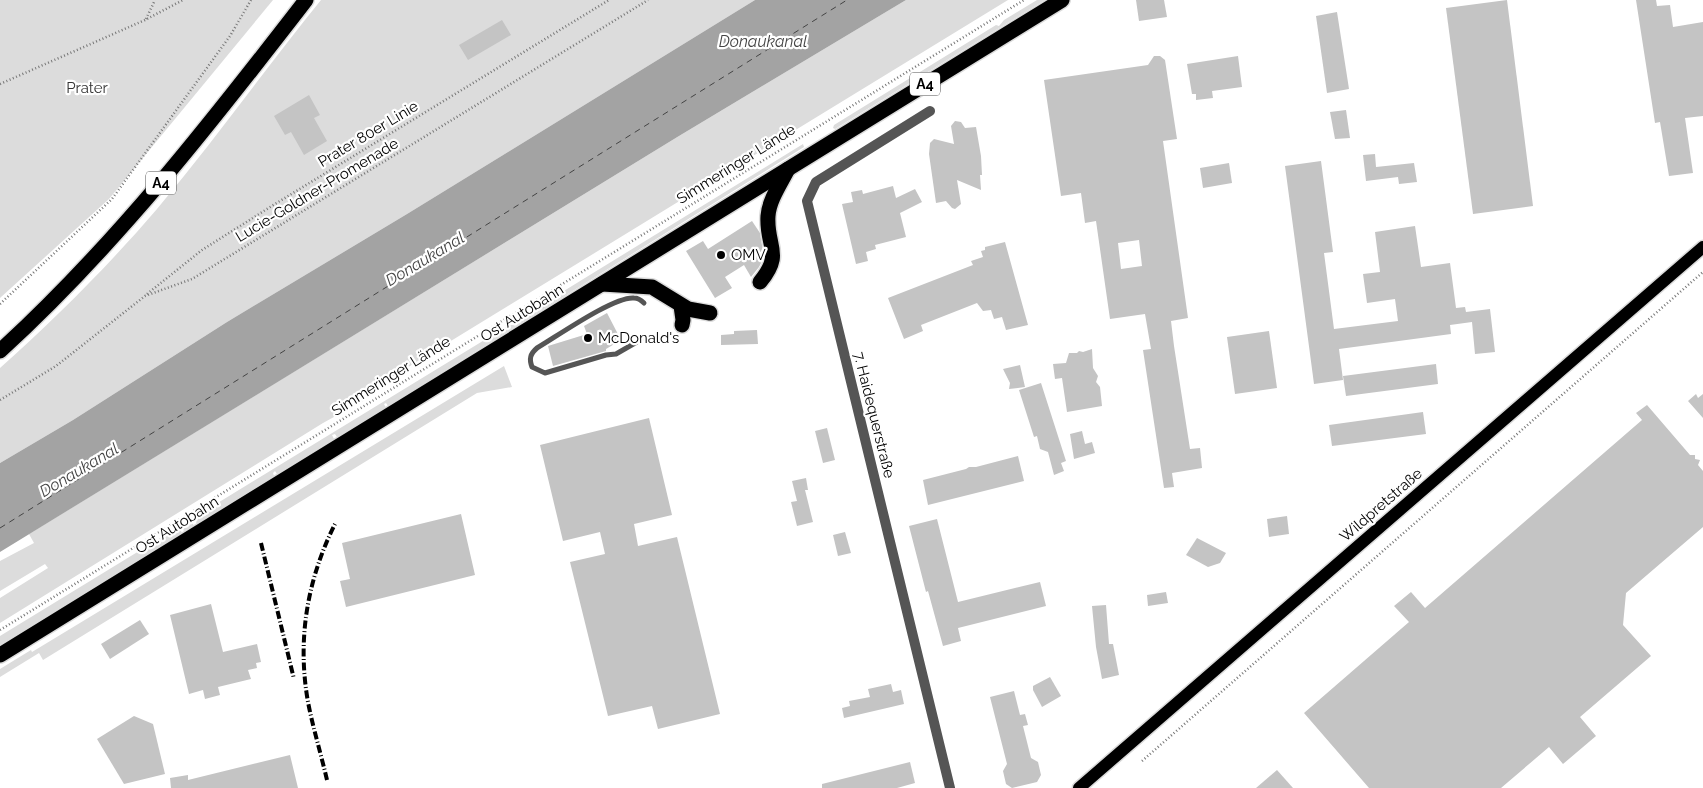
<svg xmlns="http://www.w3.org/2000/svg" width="1703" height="788" font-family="Raleway,sans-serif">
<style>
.green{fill:#dcdcdc}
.water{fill:#a3a3a3}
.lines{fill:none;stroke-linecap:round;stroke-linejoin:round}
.ferry{stroke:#444;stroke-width:1;stroke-dasharray:6 5;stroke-linecap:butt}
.building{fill:#c4c4c4;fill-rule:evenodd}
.primary-casing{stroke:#dbdbdb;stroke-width:15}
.highway-casing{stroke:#dbdbdb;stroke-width:18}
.path{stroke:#777;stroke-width:2.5;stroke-dasharray:1 2.5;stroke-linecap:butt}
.lane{stroke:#555;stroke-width:5}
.street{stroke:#555;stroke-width:10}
.primary{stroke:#000;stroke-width:12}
.highway{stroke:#000;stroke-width:15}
.rail{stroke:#000;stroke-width:4;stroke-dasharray:8 2.5 1 2.5;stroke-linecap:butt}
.poi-dot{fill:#000;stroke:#fff;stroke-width:2}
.labels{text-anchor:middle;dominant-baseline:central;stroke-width:4.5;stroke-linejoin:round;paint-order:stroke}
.shield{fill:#fff;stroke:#4c4c4c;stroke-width:1}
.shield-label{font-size:14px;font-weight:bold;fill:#000}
.park-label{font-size:15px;fill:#333;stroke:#fff}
.street-label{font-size:15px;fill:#000;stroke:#fff}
.poi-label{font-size:15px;fill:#000;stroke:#fff;text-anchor:start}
.water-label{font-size:16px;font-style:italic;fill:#444;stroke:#fff}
</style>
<rect width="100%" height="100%" fill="#fff"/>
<g class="green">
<polygon points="0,0 273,0 109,199 0,298"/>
<path d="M321,0H755L407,214L227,322L73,420L0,463V368C55,319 109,265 157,209C214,141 265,69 321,0Z"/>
<polygon points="906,0 1008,0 361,396 363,401 323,423 0,623 0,598 48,568 45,564 0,591 0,561 34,543 29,534 679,136"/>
<polygon points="1037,0 1045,0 835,129 833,128 834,125 996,25 999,26 1004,20"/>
<polygon points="803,144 804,147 388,406 386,403 384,404 386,408 337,437 335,434 332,435 334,439 277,474 275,471 273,473 274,476 197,524 195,520 192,522 194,526 184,531 182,528 180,529 182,533 0,645 0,636 509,325 513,325 515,321"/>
<polygon points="504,366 512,387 477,393 43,660 39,653 0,677 0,669 31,650 32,652"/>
</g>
<polygon class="water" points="755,0 906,0 679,136 0,552 0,463 73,420 227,322 407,214"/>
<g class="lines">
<polyline class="ferry" points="0,528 847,0"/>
</g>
<g class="building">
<polygon points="1136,0 1164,0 1167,17 1139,21"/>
<polygon points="1507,0 1533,206 1473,214 1446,8"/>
<polygon points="1636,0 1656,0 1657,6 1670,5 1673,27 1703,22 1703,116 1685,118 1693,173 1669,176 1660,122 1655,123"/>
<polygon points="1337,12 1349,89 1327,93 1316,16"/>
<polygon points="502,20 511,35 468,60 459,45"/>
<path d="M1154,56H1160L1165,60L1177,139L1163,141L1188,318L1171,321L1174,346L1190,449L1200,448L1202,468L1172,473L1174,487L1164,488L1143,350L1151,349L1145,314L1110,319L1096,221L1085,223L1081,193L1061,196L1044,80L1148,65ZM1139,240L1142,266L1121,269L1118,243Z"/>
<polygon points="1238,56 1242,87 1212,91 1213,98 1196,100 1196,94 1192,94 1187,64"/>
<polygon points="309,95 320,115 314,118 327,141 304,155 291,132 285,135 274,116"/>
<polygon points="1346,110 1350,138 1335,139 1330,112"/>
<polygon points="955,121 961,122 965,128 976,127 981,156 982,175 980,175 981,190 957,180 961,204 955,209 952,208 946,201 936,203 929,154 930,143 934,139 954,144 951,126"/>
<polygon points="1375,154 1376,167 1414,163 1417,182 1399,184 1398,177 1366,181 1363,155"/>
<polygon points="1321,161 1333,252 1324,253 1334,329 1398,321 1395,299 1367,303 1363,274 1380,272 1375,232 1415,226 1421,267 1450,263 1456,308 1465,307 1466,312 1490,309 1495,352 1475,354 1472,322 1450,325 1451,334 1339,349 1343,380 1314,384 1285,166"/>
<polygon points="1229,163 1232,183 1203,188 1200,168"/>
<polygon points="893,186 896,198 915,189 922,202 900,213 906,237 875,245 876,249 866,252 868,261 856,264 842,204 853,202 851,192 862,190 863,194"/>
<polygon points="752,221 760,233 763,251 762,261 759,267 751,277 744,265 725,277 732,288 715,298 686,251 703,241 708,249"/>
<polygon points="1005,242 1028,325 1006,330 1002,317 994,319 991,310 983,311 977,303 921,325 923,331 904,339 888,298 973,265 971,261 983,257 981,251 985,250 985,247"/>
<polygon points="607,313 621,340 606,349 606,351 553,366 548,346 587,334 584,326"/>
<polygon points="757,330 758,344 721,345 721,335 734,334 734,331"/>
<polygon points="1269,331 1277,388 1235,394 1227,337"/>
<polygon points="1092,349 1093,368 1098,376 1096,382 1100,387 1102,406 1067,412 1062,378 1055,379 1053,364 1066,363 1069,353 1077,353 1079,351 1083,352"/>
<polygon points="1436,364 1438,384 1346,396 1343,376"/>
<polygon points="1020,365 1025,387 1009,389 1010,383 1003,369"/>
<polygon points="1041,383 1066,461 1061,463 1064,471 1054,475 1048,452 1040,449 1037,436 1034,437 1019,390"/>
<polygon points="1696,394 1698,398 1703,394 1703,418 1688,401"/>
<polygon points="1647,405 1690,455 1695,455 1695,459 1700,460 1698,465 1703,471 1703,527 1626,593 1623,625 1651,656 1580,717 1596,736 1563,764 1549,747 1501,788 1369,788 1304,713 1409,622 1394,606 1411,592 1425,608 1642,420 1636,413"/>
<polygon points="1423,412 1426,434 1332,446 1329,425"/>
<polygon points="649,418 672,515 634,524 638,546 677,537 720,714 658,729 652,706 608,716 570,562 605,554 600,532 563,541 540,445"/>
<polygon points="827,428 835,460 823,463 815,431"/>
<polygon points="1082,431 1085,444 1092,442 1095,453 1074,459 1070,434"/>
<polygon points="1018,456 1024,481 928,505 923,480 966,469 969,467 976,467"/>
<polygon points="806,478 808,490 805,490 813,522 797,526 791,502 797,501 792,481"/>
<polygon points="461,514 475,575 346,607 340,581 350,579 342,543"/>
<polygon points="1287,516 1289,534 1269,537 1267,519"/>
<polygon points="937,519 958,602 1040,582 1046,606 958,628 961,641 943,646 928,591 926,592 909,526"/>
<polygon points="845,532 851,553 838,556 833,535"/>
<polygon points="1197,538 1226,553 1220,563 1208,567 1186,555"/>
<polygon points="1166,592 1168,603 1148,606 1147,595"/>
<polygon points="211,604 223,652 257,644 261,662 256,663 257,668 248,670 251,679 218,687 220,695 205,699 203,690 189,694 170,615"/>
<polygon points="1106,605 1109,644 1113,644 1119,675 1102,679 1096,647 1092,606"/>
<polygon points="140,620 149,634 110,659 101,644"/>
<polygon points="1050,677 1061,696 1042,707 1033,690 1033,686"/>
<polygon points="891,684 893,692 901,690 904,704 844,718 842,708 850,706 849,701 870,697 868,689"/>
<polygon points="1014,691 1020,715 1025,714 1028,725 1023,726 1031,758 1038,762 1041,775 1037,782 1012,788 1006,784 1003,771 1007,764 990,697"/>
<polygon points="134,716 153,724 165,774 124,784 97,739"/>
<polygon points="290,755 298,788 171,788 170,778 188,775 188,780"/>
<polygon points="910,762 915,783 897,788 822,788 822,784"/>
<polygon points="1277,770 1293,788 1256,788"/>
</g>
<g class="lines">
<defs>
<polyline id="primary" points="1079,788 1703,247"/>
<g id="highway">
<path d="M760,282C784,253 766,247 768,216C769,200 781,183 788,169"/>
<polyline points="602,284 652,287 688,309 710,313"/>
<polyline points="681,306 683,320 682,325"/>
<path d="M0,351C115,246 211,123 306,0"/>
<polyline points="0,655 1062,0"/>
</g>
</defs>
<use href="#primary" class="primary-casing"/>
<use href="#highway" class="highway-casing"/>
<g class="path">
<polyline points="146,19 155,0"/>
<polyline points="0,84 145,20 183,0"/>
<polyline points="147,294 202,250 275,204 609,0"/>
<polyline points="0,304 112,199 230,36 251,0"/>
<polyline points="0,400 56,366 145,296 192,279 648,0"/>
<polyline points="0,630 1024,0"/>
<polyline points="1142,761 1703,272"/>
</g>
<path class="lane" d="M642,339L616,354L606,355L545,373L532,367C529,359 530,354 537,348C556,337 614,296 634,298C638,298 641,300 644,303"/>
<polyline class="street" points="930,111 816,182 807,201 950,788"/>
<use href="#primary" class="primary"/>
<use href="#highway" class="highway"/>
<g class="rail">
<polyline points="261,543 294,679"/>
<path d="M327,780C321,754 313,728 308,702C297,640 307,580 335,524"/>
</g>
</g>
<g class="poi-dot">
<circle cx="721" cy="255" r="5"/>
<circle cx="588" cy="338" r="5"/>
</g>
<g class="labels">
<g class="shield">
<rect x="910" y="72.5" width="30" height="23" rx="4"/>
<rect x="146" y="171.5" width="30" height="23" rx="4"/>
</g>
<g class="shield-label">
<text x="925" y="84">A4</text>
<text x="161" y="183">A4</text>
</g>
<g class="park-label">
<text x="87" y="88">Prater</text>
</g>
<g class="street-label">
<text transform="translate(368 134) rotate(-31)">Prater 80er Linie</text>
<text transform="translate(736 164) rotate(-32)">Simmeringer Lände</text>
<text transform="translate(317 190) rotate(-31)">Lucie-Goldner-Promenade</text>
<text transform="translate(522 313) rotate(-32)">Ost Autobahn</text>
<text transform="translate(391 376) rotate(-32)">Simmeringer Lände</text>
<text transform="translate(874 415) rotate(76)">7. Haidequerstraße</text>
<text transform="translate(1381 505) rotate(-41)">Wildpretstraße</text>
<text transform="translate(177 525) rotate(-32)">Ost Autobahn</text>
</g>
<g class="poi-label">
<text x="731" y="255">OMV</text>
<text x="598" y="338">McDonald's</text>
</g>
<g class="water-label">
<text x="763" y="41">Donaukanal</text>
<text transform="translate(425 259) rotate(-31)">Donaukanal</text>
<text transform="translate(79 470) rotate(-31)">Donaukanal</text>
</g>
</g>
</svg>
